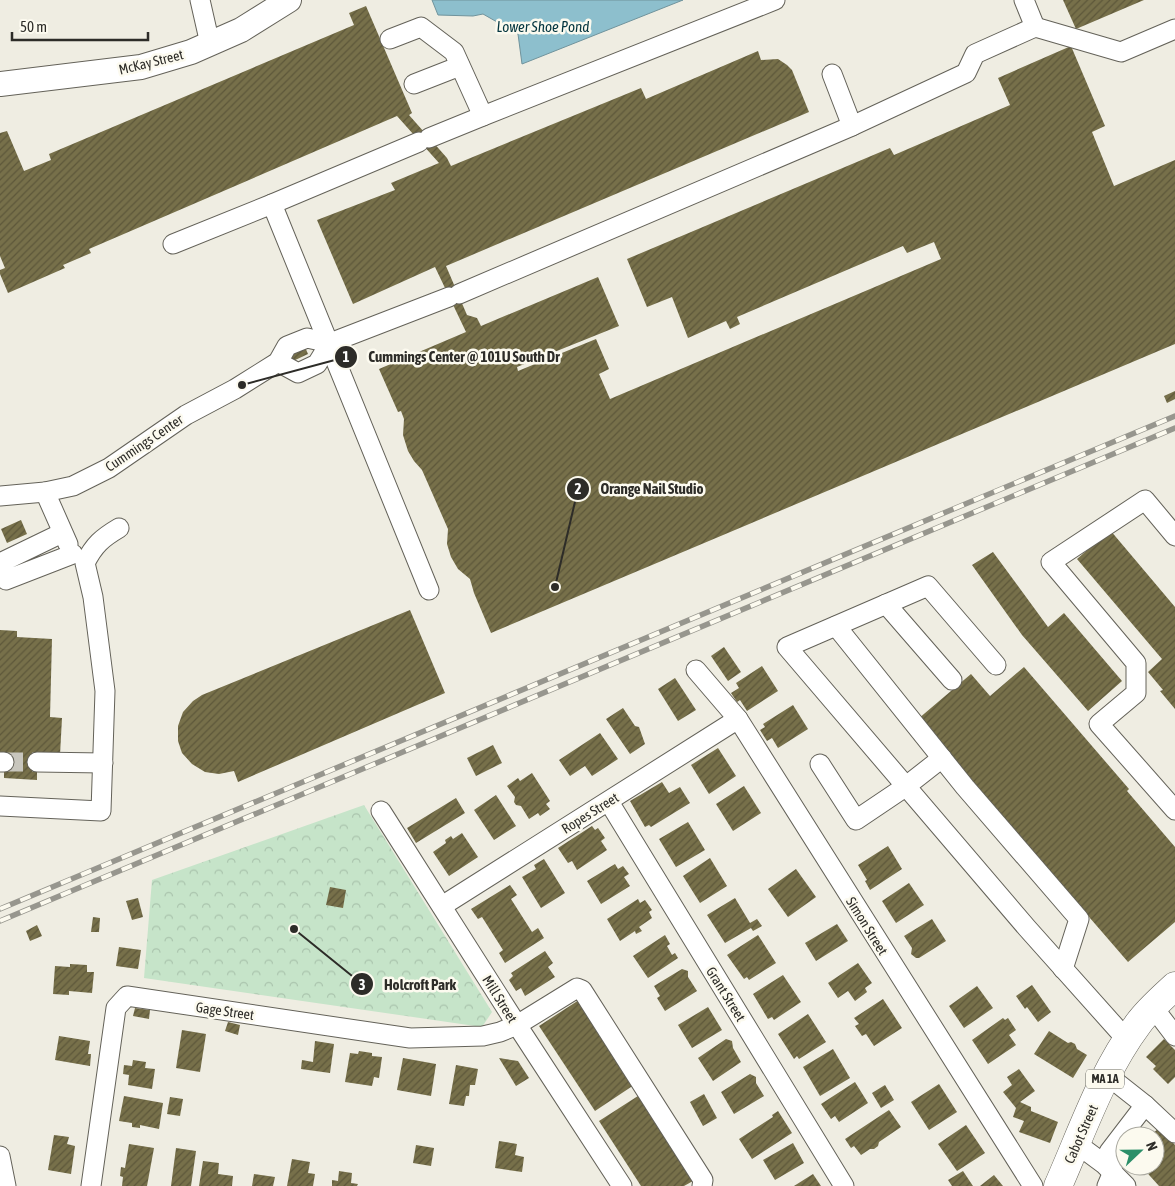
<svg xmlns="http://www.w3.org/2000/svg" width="1175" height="1186" font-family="'Asap Condensed',sans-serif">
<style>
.forest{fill:url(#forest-crowns)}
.water{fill:#8dbfcd;stroke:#70939c}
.building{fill:url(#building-hatch)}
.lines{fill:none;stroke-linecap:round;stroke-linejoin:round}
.minor-tunnel{stroke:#c8c6bd;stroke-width:19;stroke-dasharray:19 9;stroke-linecap:butt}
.minor-casing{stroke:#646259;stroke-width:21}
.major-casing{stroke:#646259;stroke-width:26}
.highway-casing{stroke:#646259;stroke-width:29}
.minor{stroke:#fff;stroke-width:19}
.major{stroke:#fff;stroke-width:24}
.highway{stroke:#fff;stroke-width:28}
.rail-casing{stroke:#97968e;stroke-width:5.5}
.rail{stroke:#fcfaef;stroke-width:4;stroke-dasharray:11;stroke-linecap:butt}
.labels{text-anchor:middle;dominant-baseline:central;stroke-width:5;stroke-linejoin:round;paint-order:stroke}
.shield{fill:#fcfaef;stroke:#6b6a64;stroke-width:1}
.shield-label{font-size:12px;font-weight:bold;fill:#2d2c28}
.street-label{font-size:14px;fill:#2d2c28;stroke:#fcfaef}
.water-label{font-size:15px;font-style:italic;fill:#053640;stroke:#fcfaef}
.leader{fill:none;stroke:#2d2c28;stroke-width:2}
.callout-dot{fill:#2d2c28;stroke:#fcfaef;stroke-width:2}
.mark-label{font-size:15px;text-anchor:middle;font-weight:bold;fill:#fff}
.callout-label{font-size:15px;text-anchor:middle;font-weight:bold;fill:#2d2c28;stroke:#fcfaef;stroke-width:5;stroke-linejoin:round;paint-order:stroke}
</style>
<defs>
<pattern id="forest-crowns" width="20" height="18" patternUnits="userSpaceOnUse" patternTransform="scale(1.25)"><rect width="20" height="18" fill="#c6e4c9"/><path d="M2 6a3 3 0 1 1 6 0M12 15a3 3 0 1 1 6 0" fill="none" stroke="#aac4ad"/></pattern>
<pattern id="building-hatch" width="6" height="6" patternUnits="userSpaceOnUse" patternTransform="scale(1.25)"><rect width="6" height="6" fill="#77704a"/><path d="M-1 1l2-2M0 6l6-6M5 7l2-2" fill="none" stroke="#5d573a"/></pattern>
</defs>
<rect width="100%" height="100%" fill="#efede2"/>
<polygon class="forest" points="364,805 492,1012 482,1027 144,978 152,880"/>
<polygon class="water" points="432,0 683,0 522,64 518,34 483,14 473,16 438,15"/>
<g class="building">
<polygon points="1063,0 1144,0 1076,29"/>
<polygon points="366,6 412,113 409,115 447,158 451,166 641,88 646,99 758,51 761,60 778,59 787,65 792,70 809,112 446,266 467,315 477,318 481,326 598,277 619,326 517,367 518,371 596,339 609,369 599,374 610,399 941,259 934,242 907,253 903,246 737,317 740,324 730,329 726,321 688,338 672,297 647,307 627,259 890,148 894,155 1010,105 998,78 1071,46 1105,126 1092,132 1114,186 1175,160 1175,344 491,633 474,593 470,579 458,569 451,557 447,544 448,529 422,470 414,461 408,451 403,435 404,419 401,411 398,412 379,369 466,332 435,267 353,304 317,220 395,190 391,183 439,163 397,116 89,249 91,253 63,265 65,268 8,293 0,274 0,270 5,268 0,256 0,133 7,131 24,171 51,160 49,154 354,25 349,13"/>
<polygon points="305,347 308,354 291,362 289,354"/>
<polygon points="1175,391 1175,399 1167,403 1164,396"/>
<polygon points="21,520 27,534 7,543 1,529"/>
<polygon points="1110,530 1175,607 1175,709 1160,691 1163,690 1148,672 1162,659 1077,559"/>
<polygon points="993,552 1048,627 1064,613 1122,681 1088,711 1022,635 972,565"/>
<polygon points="410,610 445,693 238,782 234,771 219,774 205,772 192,764 182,753 178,741 178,726 183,712 193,701 202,695"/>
<polygon points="0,630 17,631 17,637 52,639 50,717 62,718 60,755 37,754 37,780 4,778 4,753 0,753"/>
<polygon points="724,647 741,672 728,681 711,656"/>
<polygon points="762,666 778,691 747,711 740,700 737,702 731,693 739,688 736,683"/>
<polygon points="1024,667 1129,789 1127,791 1175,847 1175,922 1128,962 918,719 971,674 990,696"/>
<polygon points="675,678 696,710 678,721 658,689"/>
<polygon points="793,705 808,729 778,748 772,738 767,741 760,730 765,727 763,724"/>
<polygon points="623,708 635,726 639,727 645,744 630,754 606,719"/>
<polygon points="600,733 618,759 592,776 585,766 570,776 559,760"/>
<polygon points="493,745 502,763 476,776 467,758"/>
<polygon points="718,748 736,776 709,794 691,765"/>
<polygon points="532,773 550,801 546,804 550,809 540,816 538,813 529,819 521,806 516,805 514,802 515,797 507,786 518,778 520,781"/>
<polygon points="662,782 669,793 680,787 690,803 651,827 649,825 645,827 630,801"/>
<polygon points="744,786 761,813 733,831 716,804"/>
<polygon points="496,795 516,826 494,840 474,810"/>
<polygon points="456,798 465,813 416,843 407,828"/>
<polygon points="688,822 705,850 676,867 659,839"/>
<polygon points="592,826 595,830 598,828 605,838 601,841 607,850 577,870 572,861 568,863 558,848"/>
<polygon points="462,833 478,857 449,876 433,852 446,843 445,840 451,836 453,839"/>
<polygon points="888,846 902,869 870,890 865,881 867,880 858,865"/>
<polygon points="710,858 727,886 700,903 683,876"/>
<polygon points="544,859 565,893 541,908 522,877 536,869 534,865"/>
<polygon points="615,864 618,869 623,866 629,874 624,877 630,886 601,904 587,881"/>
<polygon points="796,869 816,897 788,917 768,889"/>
<polygon points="909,883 924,905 896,923 882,901"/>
<polygon points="510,885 517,895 511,899 532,932 538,928 544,938 505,963 499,953 503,950 482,917 478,919 471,909"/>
<polygon points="330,887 346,890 343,908 326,905"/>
<polygon points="138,898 143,917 132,920 126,901"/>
<polygon points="735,898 750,923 757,919 762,926 753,931 751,928 725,943 707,915"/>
<polygon points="638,899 640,903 645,900 652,910 649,912 652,918 639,927 642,931 636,934 635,931 620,941 607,919"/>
<polygon points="93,917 100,918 99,932 91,932"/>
<polygon points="932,919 946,941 919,958 916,958 911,954 912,948 904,936"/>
<polygon points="837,924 848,941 816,961 805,943"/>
<polygon points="37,925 42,936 30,941 26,931"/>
<polygon points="665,935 670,944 667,946 672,955 675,953 678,958 648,978 633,956"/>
<polygon points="758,935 776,963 749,980 747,977 744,979 727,955"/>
<polygon points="119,947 141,950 138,969 116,966"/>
<polygon points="545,951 553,963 548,967 555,977 525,996 521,988 516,991 509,980 513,976 511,973"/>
<polygon points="858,963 872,983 865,988 867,992 855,1001 848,991 838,998 828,983"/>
<polygon points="70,964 87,965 87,972 94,972 92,993 69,991 69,995 53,994 55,966 70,967"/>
<polygon points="682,969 688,971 688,977 697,991 665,1011 657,998 660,996 654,986"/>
<polygon points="783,975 801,1002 774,1020 772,1017 768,1019 753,994"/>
<polygon points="1032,985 1051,1012 1038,1022 1027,1007 1025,1009 1016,996"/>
<polygon points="977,986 993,1008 964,1028 949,1006"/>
<polygon points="883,999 902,1028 874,1046 866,1034 862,1036 855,1026 859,1024 854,1018"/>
<polygon points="579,1000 634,1085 595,1111 539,1026"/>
<polygon points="708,1007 722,1030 692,1048 678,1025"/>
<polygon points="135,1008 150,1010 149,1019 133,1016"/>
<polygon points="808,1014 826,1042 799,1059 797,1056 794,1059 778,1034"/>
<polygon points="1003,1018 1005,1020 1008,1018 1016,1030 1009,1035 1016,1045 988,1064 972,1040"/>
<polygon points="228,1022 240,1025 238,1035 225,1031"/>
<polygon points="182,1030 206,1034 200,1072 176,1068"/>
<polygon points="1049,1031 1068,1043 1071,1042 1075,1044 1077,1049 1087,1055 1073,1078 1034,1054"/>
<polygon points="59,1036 90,1041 88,1054 91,1054 90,1066 55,1060"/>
<polygon points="726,1039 732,1041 733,1048 741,1062 713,1081 698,1058"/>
<polygon points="1164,1039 1175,1050 1175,1077 1168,1084 1153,1069 1156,1066 1146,1057"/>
<polygon points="315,1041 334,1044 330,1073 301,1069 302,1060 313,1062"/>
<polygon points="833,1049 850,1078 820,1096 803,1067"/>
<polygon points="359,1051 372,1053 372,1056 382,1057 379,1078 374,1077 372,1086 345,1082 350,1053 358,1054"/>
<polygon points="403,1058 436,1064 431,1096 397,1090"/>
<polygon points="499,1058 518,1061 529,1078 516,1086"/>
<polygon points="133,1060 146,1062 145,1068 155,1069 152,1089 128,1085 129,1075 123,1074 124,1065 132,1066"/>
<polygon points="456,1065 478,1069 475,1085 470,1085 469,1096 466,1096 464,1106 449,1104"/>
<polygon points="1019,1069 1035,1091 1020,1102 1031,1107 1031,1111 1058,1122 1050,1143 1019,1132 1024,1121 1013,1117 1016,1108 1003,1092 1012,1085 1007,1077"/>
<polygon points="750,1074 756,1077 756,1083 764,1096 734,1114 721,1092"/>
<polygon points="855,1082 868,1103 839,1122 835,1116 831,1119 821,1104"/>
<polygon points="939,1084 957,1112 929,1130 911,1102"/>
<polygon points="885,1085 894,1100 881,1108 872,1093"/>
<polygon points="704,1094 717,1118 703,1126 690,1102"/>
<polygon points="124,1096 163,1103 159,1129 140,1125 140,1128 132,1127 132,1123 119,1121"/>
<polygon points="638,1096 693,1181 684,1186 641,1186 599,1121"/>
<polygon points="170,1097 183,1099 180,1116 167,1114"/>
<polygon points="889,1110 901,1127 879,1142 878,1146 874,1149 870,1149 861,1155 854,1146 851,1148 845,1139"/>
<polygon points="778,1111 792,1133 752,1159 739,1139 773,1117 772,1115"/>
<polygon points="966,1125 985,1153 957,1171 938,1144"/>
<polygon points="1159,1128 1175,1145 1175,1186 1159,1186 1141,1166 1155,1166 1155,1136 1150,1136"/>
<polygon points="54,1135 69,1137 67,1144 75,1146 71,1174 48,1170"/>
<polygon points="499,1141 517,1144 515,1155 524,1157 522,1172 495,1168"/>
<polygon points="793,1143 804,1163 775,1180 763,1160"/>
<polygon points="129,1144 154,1148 147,1186 122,1186 123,1177 120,1176 121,1167 125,1168"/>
<polygon points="416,1145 434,1148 431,1166 413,1163"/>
<polygon points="176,1148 196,1151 191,1186 171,1186"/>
<polygon points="292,1159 310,1162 308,1173 315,1174 313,1186 287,1186"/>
<polygon points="203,1161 219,1163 218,1174 233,1176 232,1186 199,1186"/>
<polygon points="339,1171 352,1173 351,1183 358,1184 357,1186 332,1186 332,1180 338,1181"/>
<polygon points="963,1171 973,1186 952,1186 948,1180"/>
<polygon points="254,1174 275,1177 273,1186 252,1186"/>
<polygon points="813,1174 821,1186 794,1186"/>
<polygon points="994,1175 1003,1186 980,1186"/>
</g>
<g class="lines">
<polyline class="minor-tunnel" points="4,762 37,762"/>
<defs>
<g id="minor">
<polyline points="200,0 210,44"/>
<polyline points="1024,0 1035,27"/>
<polyline points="390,39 421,27 454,52 483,116 775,0"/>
<polyline points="832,74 852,126"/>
<polyline points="414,84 460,66"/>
<polyline points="429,138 483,116"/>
<polyline points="272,204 429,590"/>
<polyline points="173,244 272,204 419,142"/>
<polyline points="459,294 852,126 966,73 975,54 1035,27 1121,52 1175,29"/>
<polyline points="278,362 298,373 317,364 330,343"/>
<polyline points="45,492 68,544"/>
<polyline points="0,496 45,492 73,486 109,468 186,415 235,389 278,362 287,346 307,338 330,343 449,297"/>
<polyline points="62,533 2,562 6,580 73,554"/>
<polyline points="1175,536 1145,500 1051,562 1136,663 1136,693 1099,724 1175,810"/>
<polyline points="886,604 952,680"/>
<polyline points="836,626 965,787 1079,919 1063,969"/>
<polyline points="996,665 928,586 787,647 1027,928 1127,1040"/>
<polyline points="696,670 738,719 1033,1186"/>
<polyline points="0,762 4,762"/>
<polyline points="37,762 103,763"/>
<polyline points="820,764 856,820 905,787 942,758"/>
<polyline points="609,802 844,1186"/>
<path d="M0,806L101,811L105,691L93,597L85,563C94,545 102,538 119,528"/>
<polyline points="381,811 517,1025 622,1186"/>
<polyline points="442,906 738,719"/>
<polyline points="1153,1007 1175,1036"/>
<polyline points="1107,1075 1145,1105 1109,1152 1113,1172 1107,1186"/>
<polyline points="1145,1105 1175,1133"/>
<polyline points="1077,1144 1104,1164 1126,1186"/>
<polyline points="0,1156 6,1186"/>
<polyline points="91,1186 116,1008 127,996 410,1038 483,1036 500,1032 517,1025 577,988 582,990 703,1180 702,1186"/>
</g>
<polyline id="major" points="0,84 141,67 191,52 241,30 289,0"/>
<path id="highway" d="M1058,1186C1082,1132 1102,1072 1138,1024C1148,1010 1162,998 1175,986"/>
</defs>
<use href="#minor" class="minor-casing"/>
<use href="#major" class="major-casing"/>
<use href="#highway" class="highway-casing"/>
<use href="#minor" class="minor"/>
<use href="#major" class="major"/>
<use href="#highway" class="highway"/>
<defs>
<g id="rail">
<polyline points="0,909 1175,416"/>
<polyline points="0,921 1175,428"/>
</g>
</defs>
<use href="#rail" class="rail-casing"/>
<use href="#rail" class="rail"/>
</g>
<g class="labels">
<rect class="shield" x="1086" y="1069.5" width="38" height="19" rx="4"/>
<g class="shield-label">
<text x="1105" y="1079">MA 1A</text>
</g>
<g class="street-label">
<text transform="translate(151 62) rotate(-14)">McKay Street</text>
<text transform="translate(144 443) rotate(-34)">Cummings Center</text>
<text transform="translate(590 813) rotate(-32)">Ropes Street</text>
<text transform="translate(867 926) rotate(58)">Simon Street</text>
<text transform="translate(726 994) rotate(58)">Grant Street</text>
<text transform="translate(500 999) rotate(58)">Mill Street</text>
<text transform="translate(225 1011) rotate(8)">Gage Street</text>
<text transform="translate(1081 1134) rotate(-66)">Cabot Street</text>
</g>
<g class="water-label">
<text x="543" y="26">Lower Shoe Pond</text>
</g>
</g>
<path class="leader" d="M242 385L346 357M555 587L578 489M294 929L362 984"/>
<g class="callout-dot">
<circle cx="242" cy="385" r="5"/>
<circle cx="555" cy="587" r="5"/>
<circle cx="294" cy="929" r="5"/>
<circle cx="346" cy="357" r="12"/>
<circle cx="578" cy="489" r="12"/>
<circle cx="362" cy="984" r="12"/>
</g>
<g class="mark-label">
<text x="346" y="362">1</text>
<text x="578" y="494">2</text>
<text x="362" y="990">3</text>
</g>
<g class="callout-label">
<text x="464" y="362">Cummings Center @ 101U South Dr</text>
<text x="652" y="494">Orange Nail Studio</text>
<text x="420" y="990">Holcroft Park</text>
</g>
<g transform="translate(1140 1151) rotate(68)"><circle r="24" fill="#fcfaef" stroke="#a9a89f"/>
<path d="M0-4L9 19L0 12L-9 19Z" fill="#2c8f69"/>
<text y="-8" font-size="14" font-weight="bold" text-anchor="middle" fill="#2d2c28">N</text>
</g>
<path d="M12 32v8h136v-8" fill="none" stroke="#2d2c28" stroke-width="2.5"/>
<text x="20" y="32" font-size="15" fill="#2d2c28" stroke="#fcfaef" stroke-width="4" paint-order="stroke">50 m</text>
</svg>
